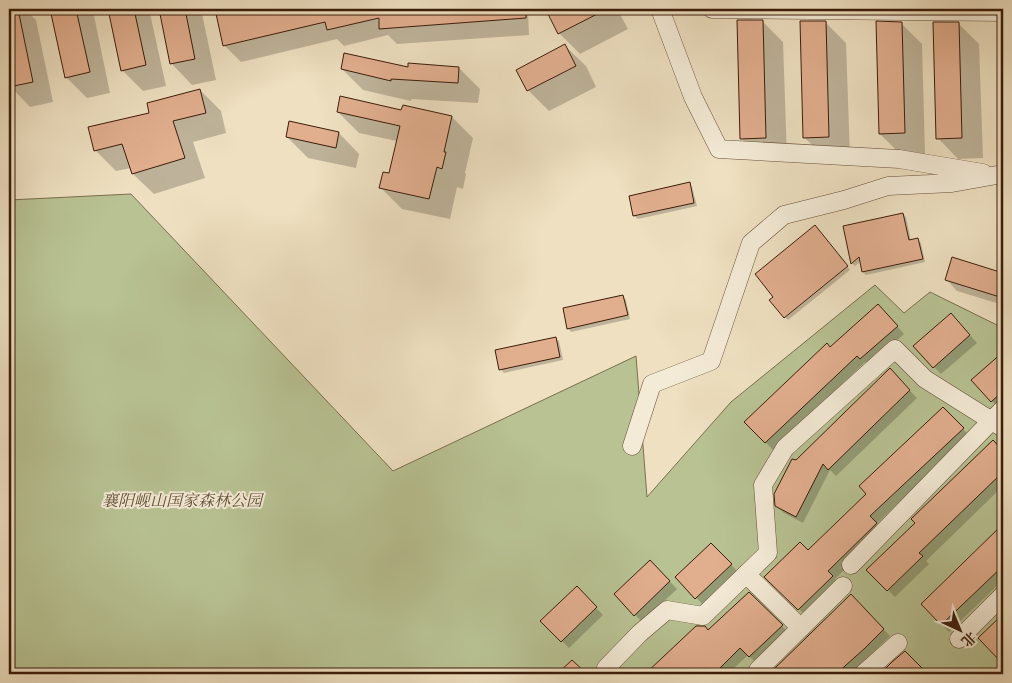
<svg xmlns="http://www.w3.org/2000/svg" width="1012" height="683" font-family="Cardo,'Noto Serif SC',serif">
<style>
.green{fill:#b8c293;stroke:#7a6f4e}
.shadow{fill:#0003}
.building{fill:#e1ae8e;stroke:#3b1c0a}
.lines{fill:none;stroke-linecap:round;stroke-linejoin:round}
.minor-casing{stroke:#684d38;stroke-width:19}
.minor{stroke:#f4ebd7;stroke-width:18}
.labels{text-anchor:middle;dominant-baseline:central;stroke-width:4;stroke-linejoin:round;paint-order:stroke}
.park-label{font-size:16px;font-style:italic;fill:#604e33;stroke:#f4ebd7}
</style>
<rect width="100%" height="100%" fill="#eee0c1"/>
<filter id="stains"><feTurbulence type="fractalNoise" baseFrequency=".004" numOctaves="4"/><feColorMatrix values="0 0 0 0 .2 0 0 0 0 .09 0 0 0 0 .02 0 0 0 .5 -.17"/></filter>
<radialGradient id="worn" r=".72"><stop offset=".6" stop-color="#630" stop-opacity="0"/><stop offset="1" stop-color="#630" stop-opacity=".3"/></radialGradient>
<polygon class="green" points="131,194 393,471 636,356 647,497 731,402 875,285 904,313 930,292 1003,328 1003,674 9,674 9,200"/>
<g class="shadow">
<polygon points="9,9 25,9 36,20 53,102 30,107 10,86"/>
<polygon points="52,9 91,9 93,11 110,93 87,98 66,77"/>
<polygon points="109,9 149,9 166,86 143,91 122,70"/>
<polygon points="160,9 201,9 216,80 192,85 172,64"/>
<polygon points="216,9 525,9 528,11 529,35 397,44 388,35 344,46 337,39 241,62 225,46"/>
<polygon points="557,9 617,9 628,29 580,54 559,33 549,13"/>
<polygon points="687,9 760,9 690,12"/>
<polygon points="762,21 783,42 787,158 762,159 742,139"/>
<polygon points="825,22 846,43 850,157 825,158 804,137"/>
<polygon points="901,23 922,44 925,154 901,155 880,134"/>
<polygon points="958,23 979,44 983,158 958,159 938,138"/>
<polygon points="565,46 586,66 596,87 549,111 528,90 518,70"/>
<polygon points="459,68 480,89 478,103 412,99 411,101 363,90 342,69"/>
<polygon points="1003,89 1003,168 999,164"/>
<polygon points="200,90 221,111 226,133 193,142 205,178 154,194 133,174 131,168 116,171 95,150 151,114"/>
<polygon points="402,111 452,117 473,138 465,173 466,174 463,189 457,187 450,219 402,209 381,188 390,175 397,141 359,133 338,112"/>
<polygon points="339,133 359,154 356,168 308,158 287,137"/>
<polygon points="689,184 692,187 697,206 638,219 634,216"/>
<polygon points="903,214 906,217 911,241 918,240 921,243 925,262 866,275 863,272 861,261 855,266 852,263 844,227"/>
<polygon points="818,230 850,270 788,320 785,317"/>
<polygon points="953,258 1003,274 1003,305 957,291 946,279"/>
<polygon points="623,296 626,300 630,319 571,332 568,328"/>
<polygon points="885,313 904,334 868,366 865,362 773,450 746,422 830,348"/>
<polygon points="958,322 977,343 941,374 934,367"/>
<polygon points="555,338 559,341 563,360 504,373 501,370 497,351"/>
<polygon points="1003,353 1003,405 999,409 973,380"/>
<polygon points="890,370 917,398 836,476 830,470 803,523 784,513 776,506 796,462"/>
<polygon points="943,409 970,436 876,524 883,531 835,579 840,584 806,616 766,577 808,551 868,494"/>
<polygon points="993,442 1003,452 1003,486 926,561 929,564 895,597 868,570 916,523"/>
<polygon points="1003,526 1003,580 949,632 923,604"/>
<polygon points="711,544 738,572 703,605 677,577"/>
<polygon points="650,561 677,589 642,622 615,594"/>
<polygon points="577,588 603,615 569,648 542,621"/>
<polygon points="749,594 789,633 757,664 748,655 728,674 645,674 696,627 709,632"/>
<polygon points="851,596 890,636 851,674 771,674"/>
</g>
<g class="building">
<polygon points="9,9 18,9 33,82 9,87"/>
<polygon points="50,9 76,9 90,72 65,78"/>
<polygon points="108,9 134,9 146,65 121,71"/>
<polygon points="159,9 185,9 195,59 170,64"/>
<polygon points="215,9 526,9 526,18 379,29 379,18 327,30 325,22 223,46"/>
<polygon points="554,9 607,9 558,34 547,12"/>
<polygon points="737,20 763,20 766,138 740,139"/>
<polygon points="800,21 826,21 829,137 803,138"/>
<polygon points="876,21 902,22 905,133 879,134"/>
<polygon points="933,22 959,22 962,138 936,139"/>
<polygon points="565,44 576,66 527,91 516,70"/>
<polygon points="344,53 408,67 408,63 459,67 458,83 391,79 391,81 341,69"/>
<polygon points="200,89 206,113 173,121 185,158 132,174 122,144 94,151 88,127 149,113 147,103"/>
<polygon points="340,96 401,110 403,105 452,116 444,152 446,152 442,169 437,167 429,199 379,188 383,172 389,173 400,126 337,112"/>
<polygon points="289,121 339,132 336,148 286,137"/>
<polygon points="690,182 694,203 633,216 629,196"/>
<polygon points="903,213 909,240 918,238 923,259 862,272 859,257 851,264 843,226"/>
<polygon points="815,225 848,266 784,318 769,300 773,297 755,274"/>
<polygon points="952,257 1003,273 1003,298 945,280"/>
<polygon points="623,295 628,315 567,329 563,308"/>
<polygon points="878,304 898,326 860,359 857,356 765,443 744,422 827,343 830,347"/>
<polygon points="951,313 970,335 933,368 913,346"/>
<polygon points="556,337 560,357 499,370 495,350"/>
<polygon points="1003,352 1003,391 991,402 971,380"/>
<polygon points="890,368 910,390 828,470 823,464 796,517 775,506 774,494 792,459 796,460"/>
<polygon points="943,407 964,428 870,516 877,523 828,571 833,576 798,610 764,577 800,542 808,550 866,494 859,486"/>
<polygon points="993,440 1003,451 1003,472 919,553 923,556 887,591 866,570 915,523 911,519"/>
<polygon points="1003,524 1003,566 941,625 921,604"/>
<polygon points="711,543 732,564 695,599 675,577"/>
<polygon points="650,560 670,581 634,616 614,594"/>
<polygon points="577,586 597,607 561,642 540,621"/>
<polygon points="749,592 783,625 749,657 740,648 714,674 645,674 696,626 705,626 708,630"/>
<polygon points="851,594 884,629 864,649 836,674 769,674"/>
<polygon points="1003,614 1003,664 978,638"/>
<polygon points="905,651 928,674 880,674 892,662"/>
<polygon points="572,660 587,674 557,674"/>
</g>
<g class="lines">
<defs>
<g id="minor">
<polyline points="660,9 693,97 719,149 899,159 983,173"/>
<polyline points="712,9 1003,12"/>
<polyline points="632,446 652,384 711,361 751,243 784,215 844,200 888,186 952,183 997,175"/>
<polyline points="851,565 1003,409"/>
<polyline points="746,574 801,628"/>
<polyline points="959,639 1003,595"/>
<polyline points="758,670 843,586"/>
<polyline points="606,674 606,668 640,633 667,610 703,616 768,553 763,485 785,448 895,349 925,379 1003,428"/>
<polyline points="863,674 898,643"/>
</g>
</defs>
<use href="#minor" class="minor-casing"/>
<use href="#minor" class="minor"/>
</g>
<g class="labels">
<g class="park-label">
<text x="182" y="501">襄阳岘山国家森林公园</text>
</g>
</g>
<rect width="1012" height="683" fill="none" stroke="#eee0c1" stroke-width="30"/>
<rect x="10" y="10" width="992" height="663" fill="none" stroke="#3b1c0a" stroke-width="2.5"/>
<rect x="15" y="15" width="982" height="653" fill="none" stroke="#3b1c0a"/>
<g transform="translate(960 630) rotate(136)" stroke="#f4ebd7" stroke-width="4" paint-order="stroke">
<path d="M0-4L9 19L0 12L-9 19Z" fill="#3b1c0a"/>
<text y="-8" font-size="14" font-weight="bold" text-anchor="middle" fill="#3b1c0a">北</text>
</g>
<rect width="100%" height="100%" filter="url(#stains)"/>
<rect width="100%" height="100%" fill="url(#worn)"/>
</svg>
